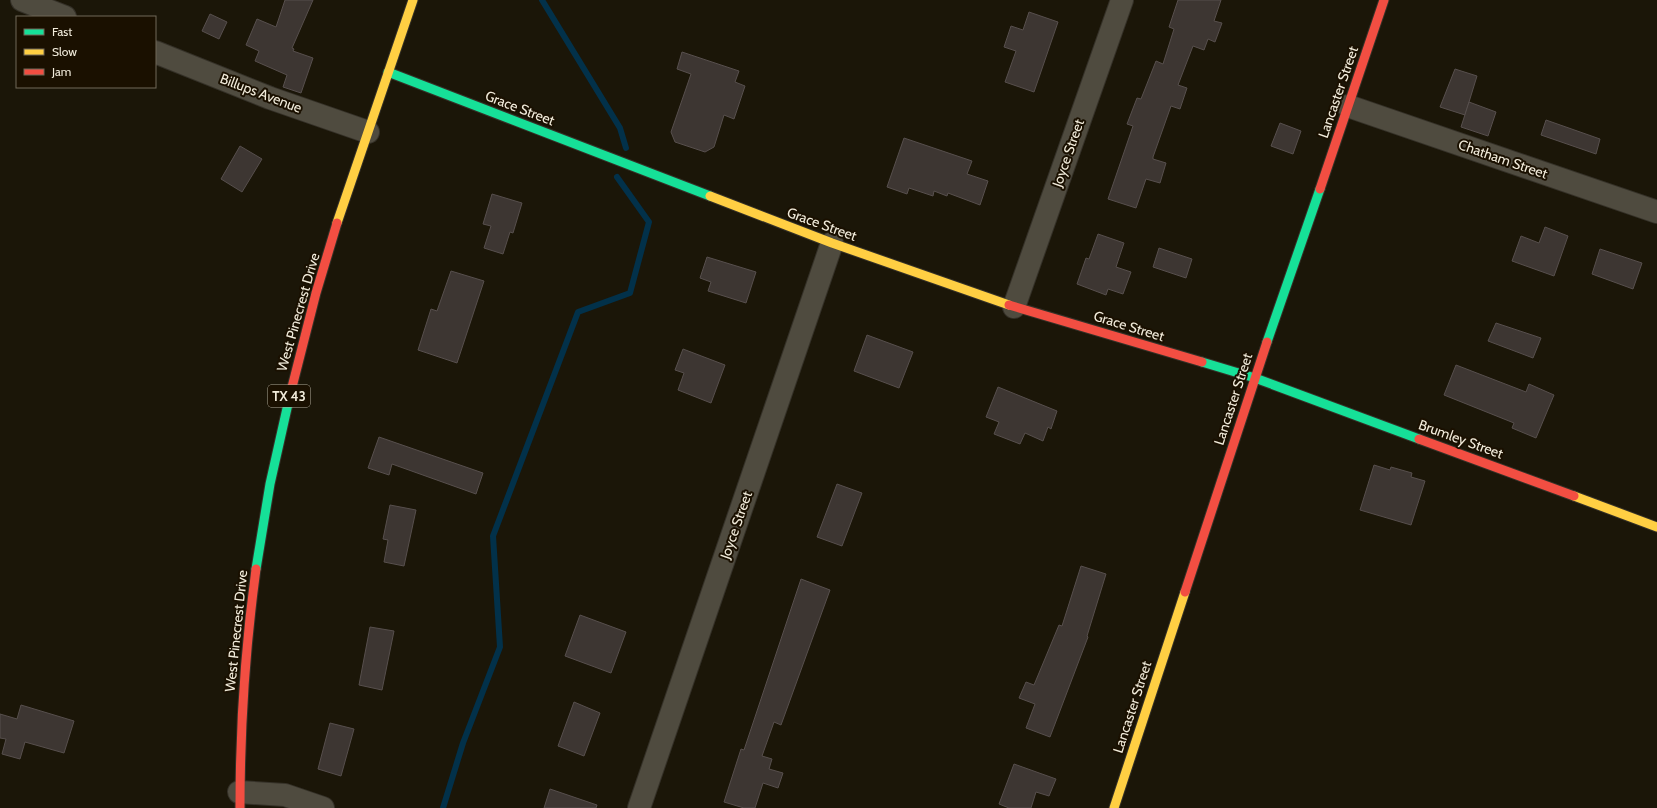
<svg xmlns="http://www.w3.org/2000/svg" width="1657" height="808" font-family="Cabin,sans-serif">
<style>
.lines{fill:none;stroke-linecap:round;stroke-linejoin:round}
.stream{stroke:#02314a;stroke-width:6}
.building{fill:#3d3632;stroke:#574f4d}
.street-casing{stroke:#353128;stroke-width:24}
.fast-casing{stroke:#353128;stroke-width:11}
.slow-casing{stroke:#353128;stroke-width:11}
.jam-casing{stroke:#353128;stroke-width:11}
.street{stroke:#4f4b3f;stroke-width:22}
.fast{stroke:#16e098;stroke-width:9}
.slow{stroke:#ffcf43;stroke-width:9}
.jam{stroke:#f24e42;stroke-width:9}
.labels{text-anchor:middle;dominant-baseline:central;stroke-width:4;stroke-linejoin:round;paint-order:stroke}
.shield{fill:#1a1000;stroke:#b1aa99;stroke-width:1}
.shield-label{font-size:13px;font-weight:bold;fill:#f2ecdb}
.street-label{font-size:14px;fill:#f2ecdb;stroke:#1a1000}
</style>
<rect width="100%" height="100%" fill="#1b1608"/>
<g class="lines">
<g class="stream">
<polyline points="542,0 620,128 626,148"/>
<polyline points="443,808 463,743 500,647 493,536 578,312 630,293 649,222 617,177"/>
</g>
</g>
<g class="building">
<polygon points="285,0 313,0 292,48 294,49 293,51 313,58 301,93 283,87 287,75 255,61 259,51 246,45 257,19 276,27"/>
<polygon points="1178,0 1221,0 1214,21 1222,23 1215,42 1208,39 1204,50 1193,46 1178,85 1187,88 1180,109 1171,106 1153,157 1153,159 1166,163 1160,183 1146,179 1136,208 1108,199 1133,126 1127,124 1137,98 1141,99 1156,61 1163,64 1174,29 1169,27"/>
<polygon points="1029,12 1058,22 1034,92 1005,82 1016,51 1004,47 1011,26 1023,30"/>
<polygon points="210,14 227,22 219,39 202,31"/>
<polygon points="682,52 739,71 735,82 745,86 734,119 724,115 714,147 705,152 675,142 671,132 691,74 677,69"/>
<polygon points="1455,69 1477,76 1465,115 1440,107"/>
<polygon points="1469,102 1496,112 1488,136 1461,127"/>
<polygon points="1546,120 1600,139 1596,154 1541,135"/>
<polygon points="1280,123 1301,131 1293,154 1271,146"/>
<polygon points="904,138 972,161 967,174 988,181 980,205 948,193 947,196 934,191 933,196 909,188 907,194 887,187"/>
<polygon points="240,146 262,159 242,192 221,179"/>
<polygon points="492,194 522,203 513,233 510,232 503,254 484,248 491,226 483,224"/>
<polygon points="1545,227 1568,236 1554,276 1512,261 1521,236 1539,243"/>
<polygon points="1098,234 1124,243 1116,267 1131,272 1123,294 1108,289 1106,295 1077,284 1086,258 1089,259"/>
<polygon points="1159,248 1192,259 1186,278 1153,267"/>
<polygon points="1600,249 1642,263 1633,289 1592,274"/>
<polygon points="707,257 756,272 746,303 708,291 711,282 700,278"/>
<polygon points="451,271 484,281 457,363 418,350 431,309 437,311"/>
<polygon points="1496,323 1541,338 1533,358 1488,341"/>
<polygon points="867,335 913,352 899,388 854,371"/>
<polygon points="683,349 725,365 711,403 678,390 684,373 675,370"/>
<polygon points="1456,365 1526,392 1529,384 1554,395 1536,438 1512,428 1514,423 1444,395"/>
<polygon points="998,387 1057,411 1051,429 1048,427 1043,441 1025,433 1020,444 994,434 999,422 986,417"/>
<polygon points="379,437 483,473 476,494 392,464 389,475 368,468"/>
<polygon points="1374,465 1390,470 1391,467 1412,473 1411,477 1425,481 1411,525 1360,510"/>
<polygon points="837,484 862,493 842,546 817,537"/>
<polygon points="390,505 416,510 404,566 384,562 388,540 383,539"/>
<polygon points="1081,566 1106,574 1087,636 1088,637 1050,737 1026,728 1035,704 1019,698 1026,682 1034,685 1059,625 1062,626"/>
<polygon points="801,579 830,590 781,725 774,722 762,756 772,759 769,769 783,773 778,788 763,783 755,808 744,808 724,802 741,749 744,750"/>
<polygon points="580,615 626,632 611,673 565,656"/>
<polygon points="370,627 394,631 382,690 359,685"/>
<polygon points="574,702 600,713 584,756 558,746"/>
<polygon points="21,705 74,721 64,753 25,742 20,759 2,754 6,739 0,738 0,714 17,719"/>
<polygon points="330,723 354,729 341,776 318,769"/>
<polygon points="1014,764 1056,779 1049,796 1036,792 1031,808 1009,808 999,804"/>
<polygon points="550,789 597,805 596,808 544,808"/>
</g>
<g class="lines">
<defs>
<g id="street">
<polyline points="22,0 65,17"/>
<polyline points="155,52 270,98 368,132"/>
<polyline points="1348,106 1657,212"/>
<polyline points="1014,307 1122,0"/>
<polyline points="239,792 285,795 323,808"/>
<polyline points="639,808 832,243"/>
</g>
<g id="fast">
<polyline points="388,72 710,196"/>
<polyline points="1267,342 1320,189"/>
<polyline points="1202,362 1255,378 1419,439"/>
<polyline points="256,569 270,484 290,395"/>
</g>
<g id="slow">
<polyline points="710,196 832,243 1009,305"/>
<polyline points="337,223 413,0"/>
<polyline points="1574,496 1657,527"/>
<polyline points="1114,808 1185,592"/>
</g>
<g id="jam">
<polyline points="1320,189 1384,0"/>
<polyline points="1009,305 1202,362"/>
<polyline points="290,395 316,293 337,223"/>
<polyline points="1419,439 1574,496"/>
<polyline points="1185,592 1267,342"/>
<path d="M240,808C240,728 245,649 256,569"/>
</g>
</defs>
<use href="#street" class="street-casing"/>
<use href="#fast" class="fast-casing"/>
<use href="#slow" class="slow-casing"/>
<use href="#jam" class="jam-casing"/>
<use href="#street" class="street"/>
<use href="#fast" class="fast"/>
<use href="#slow" class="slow"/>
<use href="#jam" class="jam"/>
</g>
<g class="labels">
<rect class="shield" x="268" y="385" width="42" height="22" rx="3"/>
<g class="shield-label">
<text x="289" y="396">TX 43</text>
</g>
<g class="street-label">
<text transform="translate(1338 92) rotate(-71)">Lancaster Street</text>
<text transform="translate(261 93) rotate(21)">Billups Avenue</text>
<text transform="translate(520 108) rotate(21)">Grace Street</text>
<text transform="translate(1068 153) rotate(-71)">Joyce Street</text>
<text transform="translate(1503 159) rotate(19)">Chatham Street</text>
<text transform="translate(822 224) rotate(20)">Grace Street</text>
<text transform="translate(298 312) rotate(-74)">West Pinecrest Drive</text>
<text transform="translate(1129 326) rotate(17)">Grace Street</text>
<text transform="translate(1233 399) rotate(-72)">Lancaster Street</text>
<text transform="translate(1461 439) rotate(20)">Brumley Street</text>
<text transform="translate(736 525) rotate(-71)">Joyce Street</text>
<text transform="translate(236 631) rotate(-84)">West Pinecrest Drive</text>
<text transform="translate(1132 707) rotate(-72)">Lancaster Street</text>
</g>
</g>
<rect x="16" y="16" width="140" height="72" fill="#1a1000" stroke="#706858"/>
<rect x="24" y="29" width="20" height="6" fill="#16e098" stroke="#706858"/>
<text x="52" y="36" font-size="12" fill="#f2ecdb">Fast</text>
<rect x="24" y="49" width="20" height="6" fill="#ffcf43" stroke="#706858"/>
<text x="52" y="56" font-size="12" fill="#f2ecdb">Slow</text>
<rect x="24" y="69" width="20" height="6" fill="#f24e42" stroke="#706858"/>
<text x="52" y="76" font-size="12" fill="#f2ecdb">Jam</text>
</svg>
